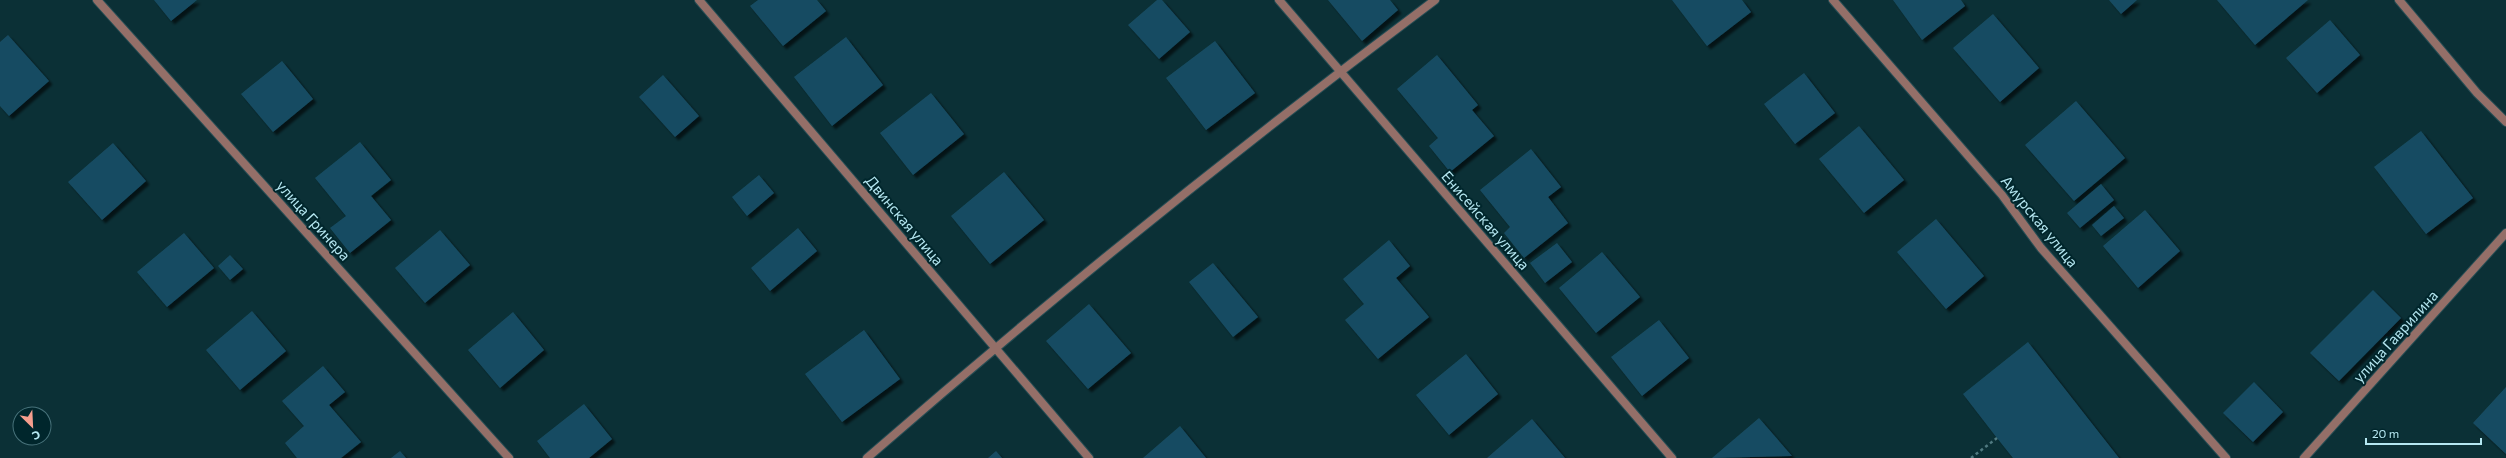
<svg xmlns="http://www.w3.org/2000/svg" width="2506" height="458" viewBox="0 0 2506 458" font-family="Commissioner,sans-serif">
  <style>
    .building { fill: #194c62; filter: url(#shadow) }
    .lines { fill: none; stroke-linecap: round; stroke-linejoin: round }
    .street-casing { stroke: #264d54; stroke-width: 10 }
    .path { stroke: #507a81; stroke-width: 2.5; stroke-dasharray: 3 3; stroke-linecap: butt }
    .street { stroke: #946f68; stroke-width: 8 }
    .labels { text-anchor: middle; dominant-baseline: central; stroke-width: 4; stroke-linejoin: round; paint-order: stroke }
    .street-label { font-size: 15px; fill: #b5e7f1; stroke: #00262c }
  </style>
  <defs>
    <filter id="shadow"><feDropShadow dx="3.5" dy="3.5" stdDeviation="1" flood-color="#0009"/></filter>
  </defs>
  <rect width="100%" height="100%" fill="#0b3036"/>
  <path class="building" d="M 154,0 L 197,0 L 171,21 Z
    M 758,0 L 817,0 L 826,11 L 783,46 L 750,6 Z
    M 1157,0 L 1162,0 L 1190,32 L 1159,59 L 1128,25 Z
    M 1328,0 L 1390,0 L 1398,10 L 1362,41 Z
    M 1672,0 L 1742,0 L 1751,12 L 1707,46 Z
    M 1893,0 L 1961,0 L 1965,6 L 1922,40 Z
    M 2109,0 L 2137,0 L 2121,14 Z
    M 2217,0 L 2308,0 L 2255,45 Z
    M 1993,14 L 2039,68 L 2000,102 L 1953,48 Z
    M 2330,20 L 2360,55 L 2317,93 L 2286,58 Z
    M 8,35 L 49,81 L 9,116 L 0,106 L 0,42 Z
    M 846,37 L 883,85 L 832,126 L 794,77 Z
    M 1215,41 L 1255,93 L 1206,130 L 1166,78 Z
    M 1437,55 L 1478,105 L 1472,110 L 1494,136 L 1450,172 L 1429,146 L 1438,138 L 1397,89 Z
    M 282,61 L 313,99 L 273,132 L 241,94 Z
    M 1804,73 L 1835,113 L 1795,144 L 1764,104 Z
    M 663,75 L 699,116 L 675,137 L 639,97 Z
    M 931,93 L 964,134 L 913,175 L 880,133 Z
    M 2076,101 L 2125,158 L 2074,201 L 2025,145 Z
    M 1859,126 L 1904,180 L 1864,213 L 1819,159 Z
    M 2421,131 L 2473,198 L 2426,234 L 2374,167 Z
    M 360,142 L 391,180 L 371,196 L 391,220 L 350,253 L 330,228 L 346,216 L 315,178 Z
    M 113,143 L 146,181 L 102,220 L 68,182 Z
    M 1531,149 L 1561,187 L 1548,197 L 1568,223 L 1524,258 L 1504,233 L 1510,227 L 1480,190 Z
    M 1004,172 L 1044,220 L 990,264 L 951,216 Z
    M 759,175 L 774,193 L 747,216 L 732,197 Z
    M 2101,184 L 2114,200 L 2080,228 L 2067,213 Z
    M 2114,206 L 2124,218 L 2101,236 L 2092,225 Z
    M 2145,210 L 2180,251 L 2138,288 L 2103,246 Z
    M 1936,219 L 1984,276 L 1946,309 L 1897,252 Z
    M 798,228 L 817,251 L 770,291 L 751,268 Z
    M 440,230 L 470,265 L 425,303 L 395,268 Z
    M 184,233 L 214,268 L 167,307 L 137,272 Z
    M 1389,240 L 1410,266 L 1396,278 L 1429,317 L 1378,359 L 1345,320 L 1364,304 L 1343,279 Z
    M 1557,243 L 1572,262 L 1545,283 L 1530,263 Z
    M 1602,252 L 1640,297 L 1596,333 L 1559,288 Z
    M 230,255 L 243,269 L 230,280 L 218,266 Z
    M 1213,263 L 1258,317 L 1233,337 L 1189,282 Z
    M 2373,290 L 2401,318 L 2339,381 L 2310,353 Z
    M 1089,304 L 1131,353 L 1088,389 L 1046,341 Z
    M 252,311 L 286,351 L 240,390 L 206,350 Z
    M 513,312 L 544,350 L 500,388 L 468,350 Z
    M 1659,320 L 1689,358 L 1642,396 L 1611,357 Z
    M 864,330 L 900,379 L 842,422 L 805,374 Z
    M 2028,342 L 2119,458 L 2013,458 L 1997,438 L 1963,394 Z
    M 1466,354 L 1498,394 L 1449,435 L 1416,395 Z
    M 323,366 L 345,392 L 329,405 L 361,442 L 341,458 L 297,458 L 285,443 L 304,426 L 282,401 Z
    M 2254,382 L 2283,412 L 2253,442 L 2223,413 Z
    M 2506,387 L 2506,454 L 2473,423 Z
    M 584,404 L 612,439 L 589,458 L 550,458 L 537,441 Z
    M 1759,418 L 1792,456 L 1712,458 Z
    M 1532,419 L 1565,458 L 1487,458 Z
    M 1180,426 L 1206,458 L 1143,458 Z
    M 400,451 L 406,458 L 391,458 Z
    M 996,451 L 1002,458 L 988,458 Z"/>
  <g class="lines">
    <g class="street-casing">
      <path id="street" d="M 97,0 L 509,458
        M 699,0 L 1089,458
        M 1279,0 L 1672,458
        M 1833,0 L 2002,195 L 2041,248 L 2226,458
        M 2399,0 L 2477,93 L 2506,122
        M 867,458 C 1051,298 1240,146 1435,0
        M 2304,458 L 2506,233"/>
    </g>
    <path class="path" d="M 1971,458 L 1997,438"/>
    <use href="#street" class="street"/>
  </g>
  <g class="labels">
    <g class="street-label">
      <text transform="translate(314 220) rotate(48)">улица Гринера</text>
      <text transform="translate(905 220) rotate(50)">Двинская улица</text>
      <text transform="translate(1486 220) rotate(49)">Енисейская улица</text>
      <text transform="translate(2040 221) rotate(51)">Амурская улица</text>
      <text transform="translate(2395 336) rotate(-48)">улица Гаврилина</text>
    </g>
  </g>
  <g transform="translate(32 426) rotate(156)"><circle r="19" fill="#00262c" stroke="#48737b"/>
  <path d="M0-3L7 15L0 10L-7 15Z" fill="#f49d8d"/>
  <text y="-6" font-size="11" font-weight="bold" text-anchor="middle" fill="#b5e7f1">С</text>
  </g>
  <path d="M2366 438v6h115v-6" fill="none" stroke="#b5e7f1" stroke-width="2"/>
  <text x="2372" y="438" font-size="12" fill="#b5e7f1" stroke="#00262c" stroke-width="3" paint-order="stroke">20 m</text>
</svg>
